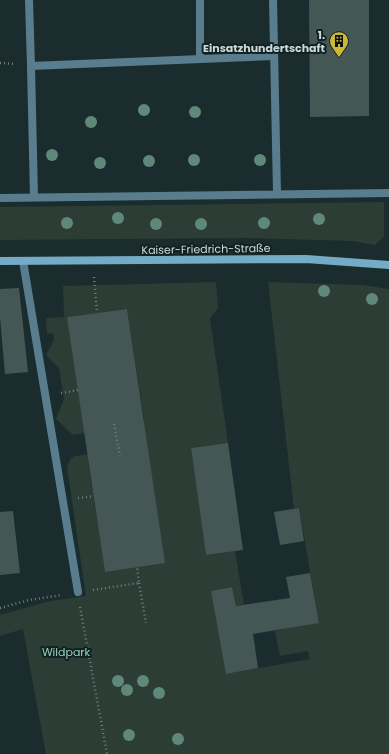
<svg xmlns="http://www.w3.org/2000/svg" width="389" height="754" viewBox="0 0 389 754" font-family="Poppins,sans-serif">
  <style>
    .green { fill: #2b3d35 }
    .building { fill: #455755 }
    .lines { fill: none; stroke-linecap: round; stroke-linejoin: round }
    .path { stroke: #717f80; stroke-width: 2.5; stroke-dasharray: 1 3; stroke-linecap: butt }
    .lane { stroke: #5a7d8e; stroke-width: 8 }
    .secondary { stroke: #74acc8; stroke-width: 8 }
    .tree { fill: #5f887a }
    .labels { text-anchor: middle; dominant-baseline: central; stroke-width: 4; stroke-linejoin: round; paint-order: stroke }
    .poi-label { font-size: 11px; font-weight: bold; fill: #cdd8d9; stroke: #112225; text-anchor: end }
    .street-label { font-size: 11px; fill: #cdd8d9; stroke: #112225 }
    .park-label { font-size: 11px; fill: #96d4b8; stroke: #112225 }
  </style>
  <rect width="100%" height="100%" fill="#1b2c2e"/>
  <path class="green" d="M 384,202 L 384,237 L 375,245 L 353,241 L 244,238 L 0,240 L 0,207 Z
    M 216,282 L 218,308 L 210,318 L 228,443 L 191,448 L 206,555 L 235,551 L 244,604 L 236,606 L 232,587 L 211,591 L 222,649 L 255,643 L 255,648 L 226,674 L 310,659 L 308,651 L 280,656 L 275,631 L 319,622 L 299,508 L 294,509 L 268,282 L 363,285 L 389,289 L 389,754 L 46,754 L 23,629 L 0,636 L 0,615 L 50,601 L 86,596 L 67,467 L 71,458 L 75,456 L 110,451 L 88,461 L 105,571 L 114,424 L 144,419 L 127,309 L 67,317 L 105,430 L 73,435 L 56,419 L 64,399 L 59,368 L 46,355 L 54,340 L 53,333 L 47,334 L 46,318 L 64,317 L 63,286 Z"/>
  <path class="building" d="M 309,0 L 369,0 L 369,116 L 310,117 Z
    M 19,288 L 28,372 L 5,374 L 0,317 L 0,289 Z
    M 127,309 L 165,563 L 105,572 L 67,317 Z
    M 228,443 L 243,550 L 206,555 L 191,448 Z
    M 299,508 L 304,541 L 280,545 L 274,512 Z
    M 13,511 L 20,573 L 0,575 L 0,512 Z
    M 310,573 L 319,623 L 253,634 L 258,668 L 226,674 L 211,591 L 232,587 L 236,606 L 290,598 L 286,577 Z"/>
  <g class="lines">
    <path class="path" d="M 0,63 L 15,64
      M 94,277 L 97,313
      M 61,393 L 78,390
      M 114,424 L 120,456
      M 78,498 L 94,496
      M 139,583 L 146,623
      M 93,590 L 139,583 L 137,567
      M 80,607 L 107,754
      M 0,608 L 29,600 L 62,595"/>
    <path class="lane" d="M 29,0 L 31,66 L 274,56
      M 200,0 L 200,59
      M 273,0 L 277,193
      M 31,66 L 34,197
      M 0,198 L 389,193
      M 23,261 L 78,592"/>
    <path class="secondary" d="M 0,261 L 306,259 L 389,265"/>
  </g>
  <g class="tree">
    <circle cx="144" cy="110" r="6"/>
    <circle cx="195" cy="112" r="6"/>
    <circle cx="91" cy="122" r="6"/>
    <circle cx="52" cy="155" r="6"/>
    <circle cx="194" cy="160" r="6"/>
    <circle cx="260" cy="160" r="6"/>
    <circle cx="149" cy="161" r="6"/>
    <circle cx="100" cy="163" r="6"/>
    <circle cx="118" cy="218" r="6"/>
    <circle cx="319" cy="219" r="6"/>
    <circle cx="67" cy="223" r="6"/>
    <circle cx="264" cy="223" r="6"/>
    <circle cx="156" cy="224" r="6"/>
    <circle cx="201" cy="224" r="6"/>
    <circle cx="324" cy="291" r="6"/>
    <circle cx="372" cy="299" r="6"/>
    <circle cx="118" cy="681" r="6"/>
    <circle cx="143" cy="681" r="6"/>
    <circle cx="127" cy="690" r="6"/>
    <circle cx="159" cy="693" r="6"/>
    <circle cx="129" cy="735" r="6"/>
    <circle cx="178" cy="739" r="6"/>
  </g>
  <defs>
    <g id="building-pin" transform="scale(1)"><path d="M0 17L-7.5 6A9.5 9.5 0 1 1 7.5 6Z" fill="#cdb938" stroke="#112225"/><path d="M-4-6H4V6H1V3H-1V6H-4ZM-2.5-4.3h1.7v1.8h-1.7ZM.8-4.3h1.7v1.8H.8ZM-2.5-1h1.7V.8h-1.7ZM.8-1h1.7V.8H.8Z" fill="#111"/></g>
  </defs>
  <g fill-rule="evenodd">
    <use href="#building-pin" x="339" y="41"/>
  </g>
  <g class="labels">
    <g class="poi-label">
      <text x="325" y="35">1.<tspan x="325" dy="13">Einsatzhundertschaft</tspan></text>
    </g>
    <g class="street-label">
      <text transform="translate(206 249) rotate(-1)">Kaiser-Friedrich-Straße</text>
    </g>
    <g class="park-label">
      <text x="66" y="652">Wildpark</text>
    </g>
  </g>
</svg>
